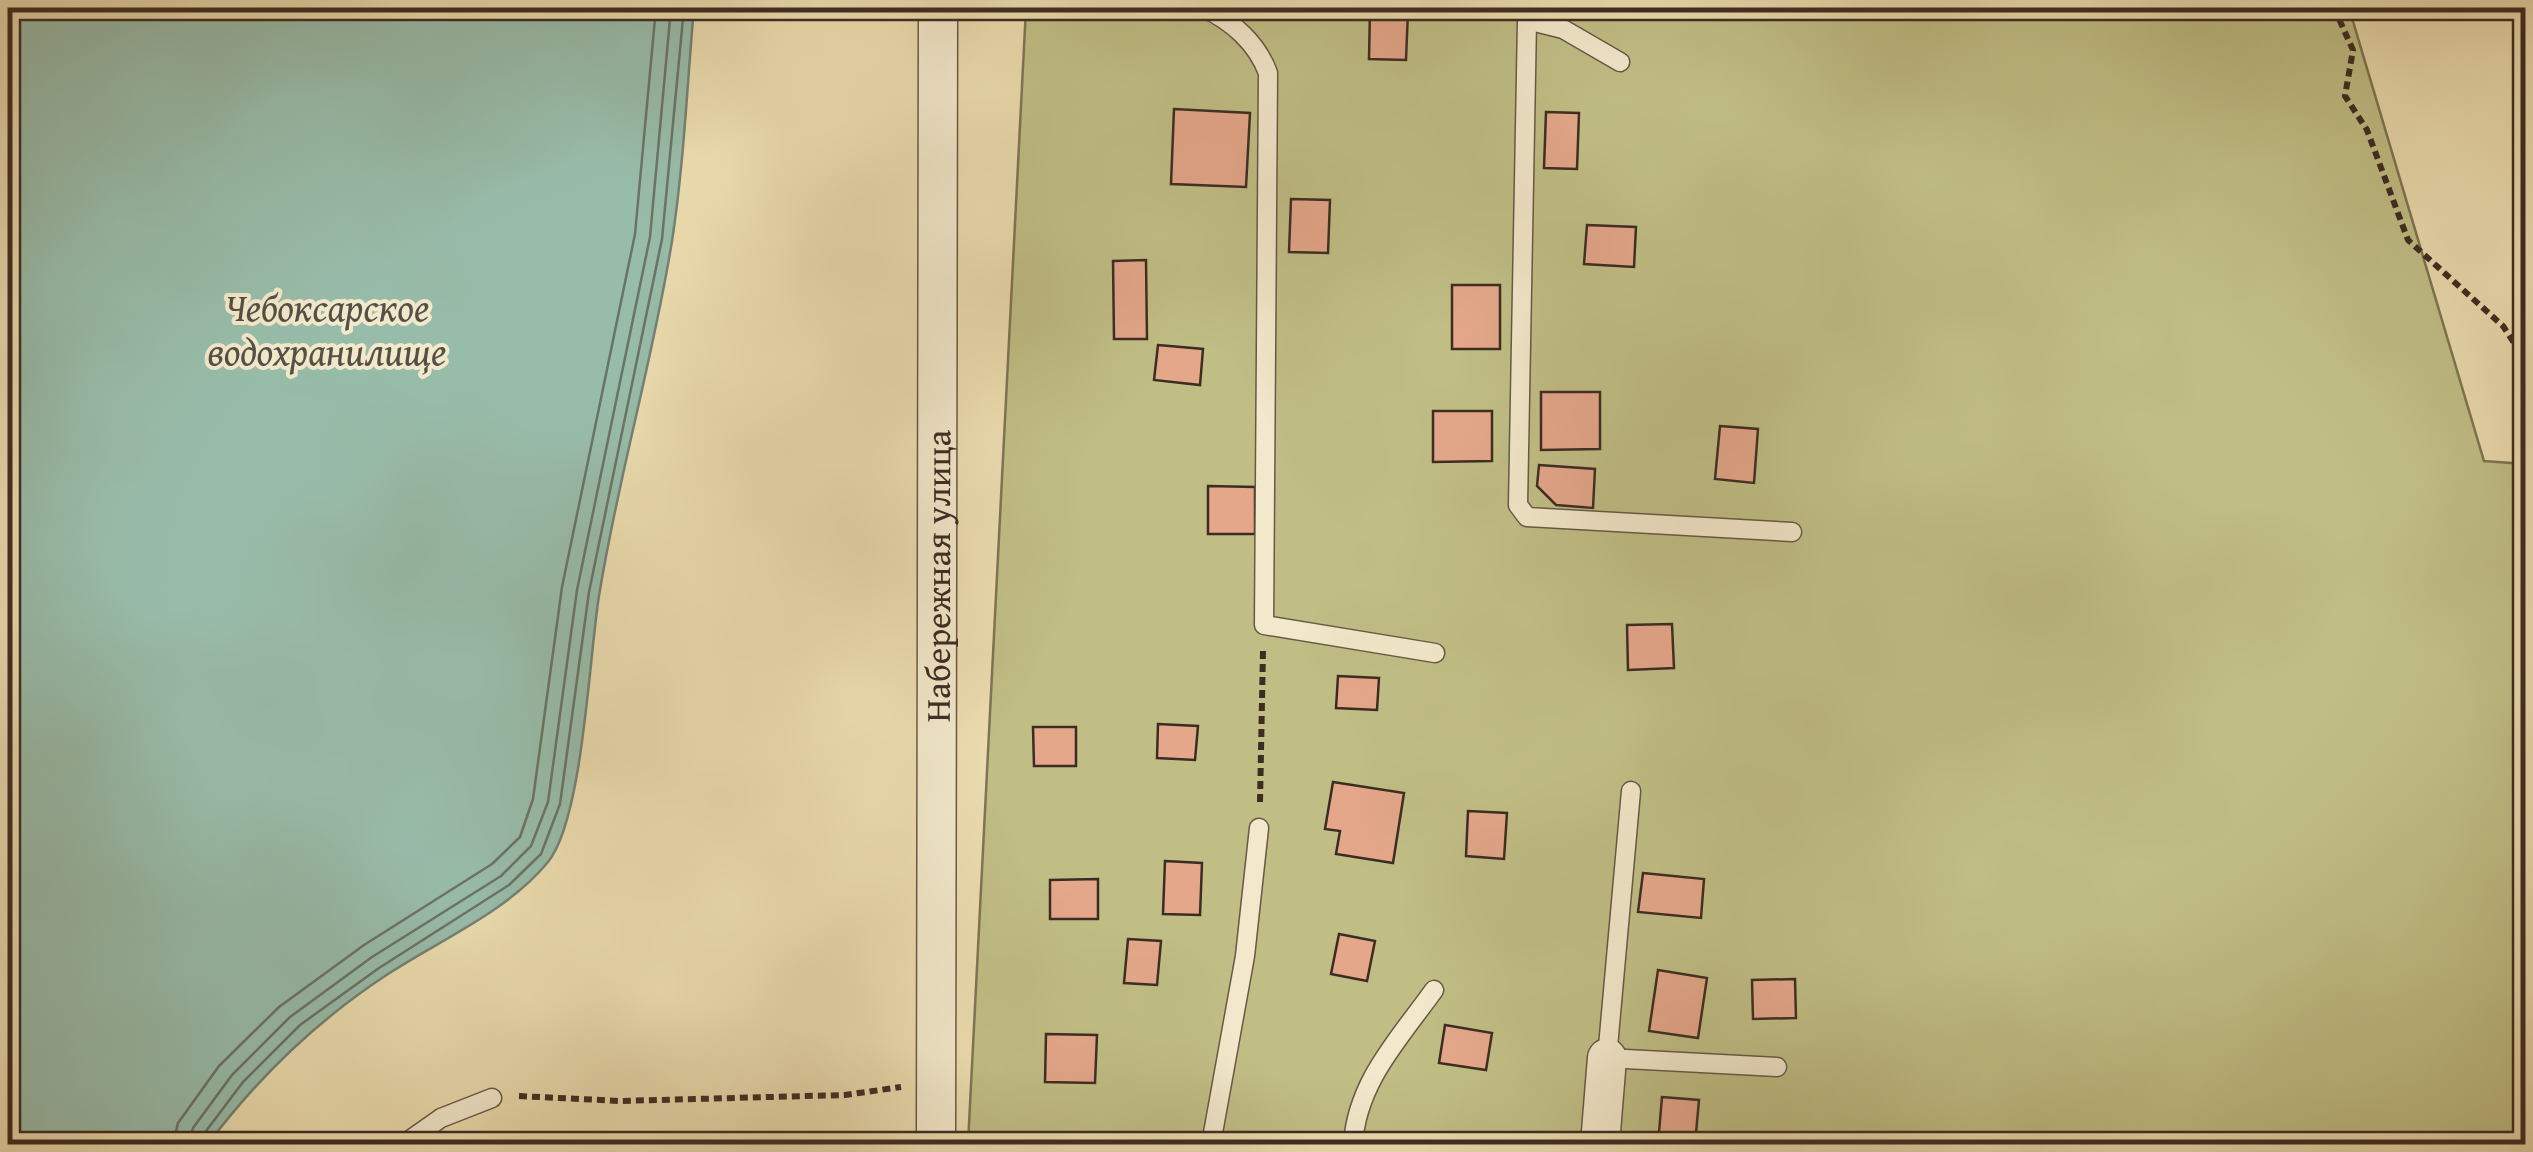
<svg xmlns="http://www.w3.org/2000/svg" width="2533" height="1152" viewBox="0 0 2533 1152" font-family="'Gentium Book Plus',serif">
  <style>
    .green { fill: #c0be85; stroke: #7e7554; stroke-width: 2.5 }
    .water { fill: #98bcaa; stroke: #748274; stroke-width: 2.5 }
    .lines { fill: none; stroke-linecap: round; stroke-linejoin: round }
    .shore { stroke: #6a7466; stroke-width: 2.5 }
    .building { fill: #e4a78a; stroke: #3d2c23; stroke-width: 2.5 }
    .service-casing { stroke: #685846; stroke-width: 21 }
    .minor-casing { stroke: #685846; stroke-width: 41 }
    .path { stroke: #3d2c23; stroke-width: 6; stroke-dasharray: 8 5; stroke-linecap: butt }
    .service { stroke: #f2e8cb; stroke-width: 18 }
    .minor { stroke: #f2e8cb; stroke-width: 38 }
    .labels { text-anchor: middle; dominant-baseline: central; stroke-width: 8; stroke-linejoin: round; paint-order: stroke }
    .street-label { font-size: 35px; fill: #3d2c23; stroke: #f2e8cb }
    .water-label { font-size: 38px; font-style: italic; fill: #545045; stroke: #f2e8cb }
  </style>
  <rect width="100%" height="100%" fill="#ebdcaf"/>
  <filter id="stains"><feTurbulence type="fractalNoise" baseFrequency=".002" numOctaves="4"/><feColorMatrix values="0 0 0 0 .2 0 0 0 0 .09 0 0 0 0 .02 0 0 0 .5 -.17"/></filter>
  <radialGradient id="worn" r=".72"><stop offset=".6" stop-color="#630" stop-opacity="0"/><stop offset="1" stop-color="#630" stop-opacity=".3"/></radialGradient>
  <path class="green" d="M 1026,8 L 2349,8 L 2484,461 L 2525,464 L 2525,1144 L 968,1144 Z"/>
  <path class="water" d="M 8,8 L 694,8 C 687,85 684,164 672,241 C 653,360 618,477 599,596 C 589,657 583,819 548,862 C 508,911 440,940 388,974 C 316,1021 259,1076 208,1144 L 8,1144 Z"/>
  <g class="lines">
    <path class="shore" d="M 173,1144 L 178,1123 L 219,1066 L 279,1007 L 364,945 L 492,864 L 520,837 L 533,799 L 562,587 L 635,234 L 656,8
      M 188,1144 L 193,1128 L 232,1075 L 290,1017 L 372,957 L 501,876 L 531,846 L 548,802 L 577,590 L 650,237 L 671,8
      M 201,1144 L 203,1135 L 243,1082 L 300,1025 L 379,968 L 509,885 L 541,854 L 560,804 L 589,592 L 662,239 L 684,8"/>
  </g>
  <path class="building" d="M 1370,10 L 1408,11 L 1406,60 L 1369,59 Z
    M 1174,109 L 1250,113 L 1246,187 L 1171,184 Z
    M 1546,112 L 1579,113 L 1577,169 L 1544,168 Z
    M 1291,199 L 1330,200 L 1328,253 L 1289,252 Z
    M 1587,225 L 1636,227 L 1634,267 L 1584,264 Z
    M 1146,260 L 1147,339 L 1114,339 L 1113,261 Z
    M 1452,285 L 1500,285 L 1500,349 L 1452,349 Z
    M 1158,345 L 1203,349 L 1200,385 L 1154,380 Z
    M 1541,392 L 1600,392 L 1600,449 L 1541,450 Z
    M 1433,411 L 1492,411 L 1492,461 L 1433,462 Z
    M 1720,426 L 1758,429 L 1754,483 L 1715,479 Z
    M 1539,465 L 1595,469 L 1593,508 L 1556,505 L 1537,486 Z
    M 1208,486 L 1255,487 L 1255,534 L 1208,534 Z
    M 1672,624 L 1674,668 L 1628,670 L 1627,625 Z
    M 1338,676 L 1379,678 L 1377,710 L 1336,708 Z
    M 1158,724 L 1198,726 L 1195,760 L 1157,758 Z
    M 1033,727 L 1076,727 L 1076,766 L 1034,766 Z
    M 1333,782 L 1404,793 L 1393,863 L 1336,854 L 1340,831 L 1325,829 Z
    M 1468,811 L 1507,813 L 1504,859 L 1466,856 Z
    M 1165,861 L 1202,863 L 1200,915 L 1163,914 Z
    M 1643,873 L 1704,879 L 1701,918 L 1638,912 Z
    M 1098,879 L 1098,919 L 1050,919 L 1050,880 Z
    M 1339,934 L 1375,941 L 1367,981 L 1331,974 Z
    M 1128,939 L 1161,941 L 1157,985 L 1124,983 Z
    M 1658,970 L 1707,978 L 1698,1038 L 1649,1031 Z
    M 1795,979 L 1796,1018 L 1753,1019 L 1752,980 Z
    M 1445,1025 L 1492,1033 L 1486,1070 L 1439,1063 Z
    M 1046,1034 L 1097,1035 L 1095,1083 L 1045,1082 Z
    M 1662,1097 L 1699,1100 L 1695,1144 L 1658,1144 Z"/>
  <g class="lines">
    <g class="service-casing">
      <path id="service" d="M 1204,8 C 1232,21 1257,43 1268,73 L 1264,625 L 1435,653
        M 1523,8 L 1527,20 L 1518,505 L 1527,517 L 1792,532
        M 1527,20 L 1563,29 L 1620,62
        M 1631,791 L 1607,1058 L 1777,1067
        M 404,1144 L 441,1118 L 492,1098
        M 1211,1144 L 1245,956 L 1259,828
        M 1353,1144 C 1357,1082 1399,1039 1434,990"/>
    </g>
    <g class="minor-casing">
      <g id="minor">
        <path id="s1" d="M 936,1144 L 938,8"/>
        <path d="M 1600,1144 L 1607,1058"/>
      </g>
    </g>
    <path class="path" d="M 2334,8 L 2353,50 L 2345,96 L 2367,130 L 2408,240 L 2503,326 L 2526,361
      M 1260,802 L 1263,650
      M 519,1096 L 620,1101 L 845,1095 L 901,1087"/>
    <use href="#service" class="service"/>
    <use href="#minor" class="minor"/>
  </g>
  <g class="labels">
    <g class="street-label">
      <text stroke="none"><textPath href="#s1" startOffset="568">Набережная улица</textPath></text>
    </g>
    <g class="water-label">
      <text x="327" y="307">Чебоксарское<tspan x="327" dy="44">водохранилище</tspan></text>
    </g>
  </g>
  <rect width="2533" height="1152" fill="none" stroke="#ebdcaf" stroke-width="40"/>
  <rect x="10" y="10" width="2513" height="1132" fill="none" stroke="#3d2c23" stroke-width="5"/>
  <rect x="20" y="20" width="2493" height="1112" fill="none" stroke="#3d2c23" stroke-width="2.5"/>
  <rect width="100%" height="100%" filter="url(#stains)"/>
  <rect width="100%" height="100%" fill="url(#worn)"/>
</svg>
